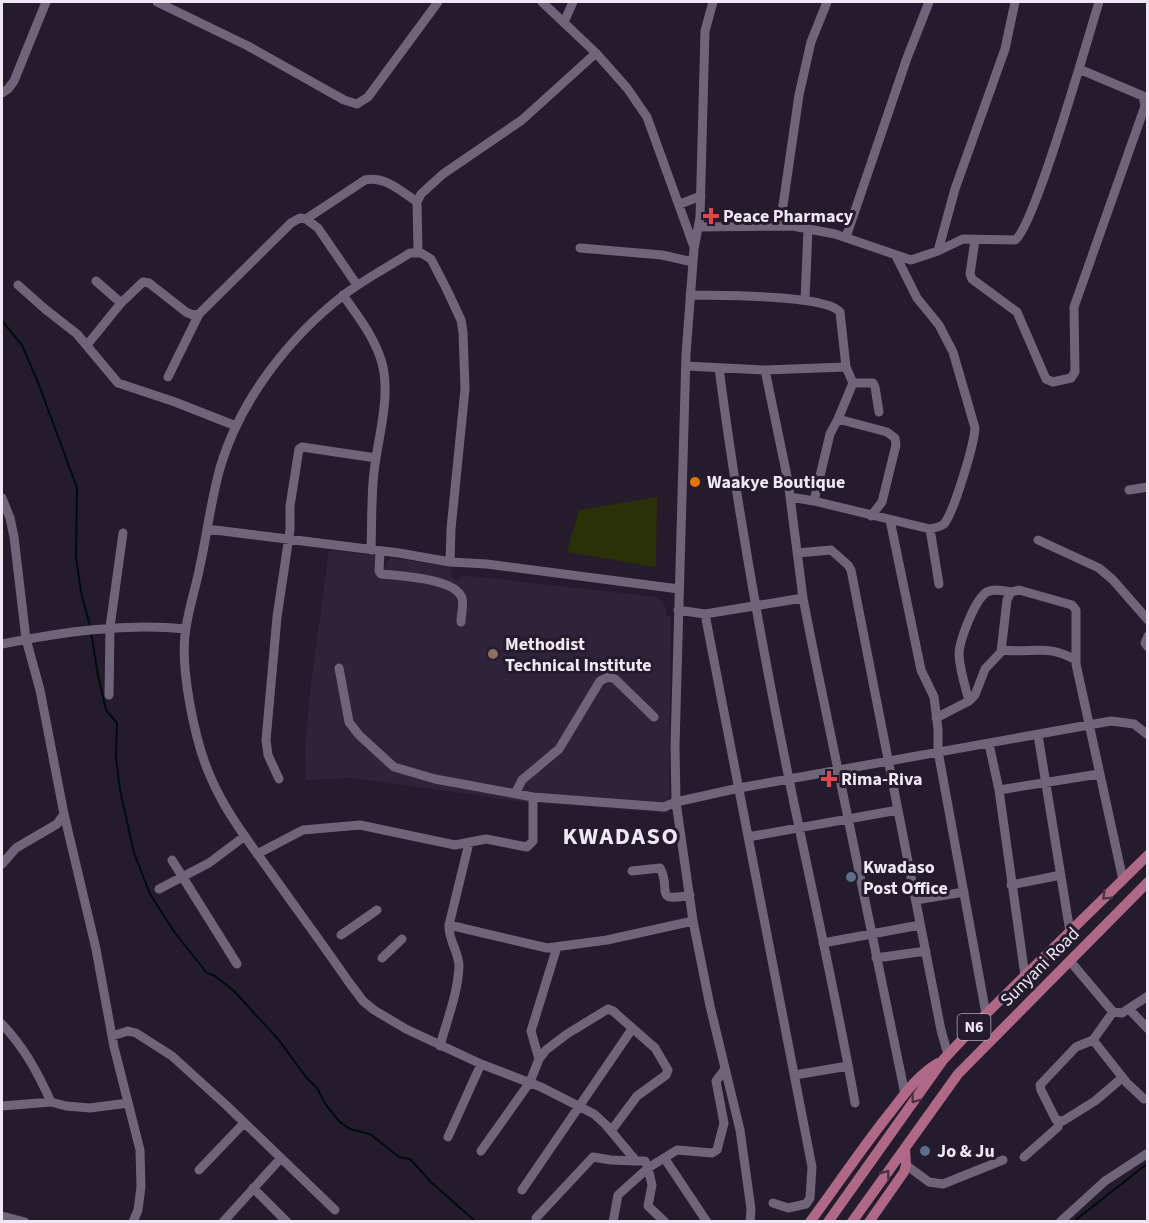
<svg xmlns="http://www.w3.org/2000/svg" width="1149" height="1223" viewBox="0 0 1149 1223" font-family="'Source Sans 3',sans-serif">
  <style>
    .built { fill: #2f2339 }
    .grass { fill: #2b3107 }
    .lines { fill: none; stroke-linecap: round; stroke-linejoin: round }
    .stream { stroke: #010c0d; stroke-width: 2 }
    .minor { stroke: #6f6579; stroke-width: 9 }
    .major { stroke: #af6885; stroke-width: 10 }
    .oneway { stroke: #4e3247 }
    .health-dot { fill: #e0444e; stroke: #241b2c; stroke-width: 2 }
    .food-dot { fill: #e8710a; stroke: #241b2c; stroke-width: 2 }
    .education-dot { fill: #8d6e63; stroke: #241b2c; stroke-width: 2 }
    .service-dot { fill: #5c6f8a; stroke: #241b2c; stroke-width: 2 }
    .labels { text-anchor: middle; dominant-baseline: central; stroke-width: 6; stroke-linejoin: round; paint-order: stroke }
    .shield { fill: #241b2c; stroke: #b1aab8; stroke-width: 1.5 }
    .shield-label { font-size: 16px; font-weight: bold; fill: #eee8f4 }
    .poi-label { font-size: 18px; font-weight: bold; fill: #eee8f4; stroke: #241b2c; text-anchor: start }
    .street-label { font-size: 18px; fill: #eee8f4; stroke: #241b2c }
    .district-label { font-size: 24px; font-weight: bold; letter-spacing: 1.5px; fill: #eee8f4; stroke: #241b2c }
  </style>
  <rect width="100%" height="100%" fill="#241b2c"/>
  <path class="built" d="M 329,550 L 378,556 L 380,567 L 385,567 L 390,558 L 450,566 L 453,579 L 458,580 L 463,575 L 656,597 L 662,602 L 666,608 L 666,615 L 671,616 L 669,813 L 525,802 L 353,778 L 306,780 L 305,747 L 310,692 Z"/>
  <path class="grass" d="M 657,497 L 656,567 L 567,552 L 579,510 Z"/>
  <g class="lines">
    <path class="stream" d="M 2,321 L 22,345 L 39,385 L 77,488 L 76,557 L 81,592 L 90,626
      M 91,632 L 98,675 L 106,710 L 117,723 L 116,758 L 120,790 L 134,853 L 150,894 L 175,933 L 207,973 L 215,976 L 233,990 L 278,1039 L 306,1077 L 317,1088 L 326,1105 L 340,1122 L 350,1129 L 370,1134 L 399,1157 L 410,1159 L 431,1182 L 476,1222
      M 1073,1222 L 1148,1163"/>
    <path class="minor" d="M 157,2 L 248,46 L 344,100 L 357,104 L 368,97 L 438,2
      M 542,2 L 596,53 L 627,88 L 647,117 L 694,247
      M 713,2 L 705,31 L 700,217 L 694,249 L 686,354 L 675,746 L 676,802 L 693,921 L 710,1006 L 740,1130 L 751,1209 L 750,1222
      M 564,22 L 573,2
      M 2,93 L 8,89 L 14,81 L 46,2
      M 680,204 L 701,196
      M 306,219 L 318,228 L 357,285
      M 780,226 L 799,95 L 811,42 L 827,2
      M 699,227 L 793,226 L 835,234 L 911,260 L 938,251 L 963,239 L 1015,240 C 1035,226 1088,37 1099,2
      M 846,237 L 907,58 L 929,2
      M 975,240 L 970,274 L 972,279 L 1017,312 L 1046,379 L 1053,382 L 1071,378 L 1075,372 L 1074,307 L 1145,106 L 1143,96 L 1079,69
      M 580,248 L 662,255 L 693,262
      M 938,251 L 955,189 L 1005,49 L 1015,2
      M 418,253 L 417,202 L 421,194 L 443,174 L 522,120 L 596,53
      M 96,281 L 121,303
      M 18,285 L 45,309 L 77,334 L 118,383 L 175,402 L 236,426
      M 343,295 C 358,316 375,338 382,363 C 391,397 378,437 374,472 C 371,498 372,524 371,550
      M 690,295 C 718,296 825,294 840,312 L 846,367 L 853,383 L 838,419 L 830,434 L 814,501
      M 805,300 L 808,229
      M 87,345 L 121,303 L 143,282 L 149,283 L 186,312 L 193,315 L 199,314
      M 686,366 L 765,370 L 846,367
      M 719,368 C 737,506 761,643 789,779 C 811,887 836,995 855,1103
      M 765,370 L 788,481 L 803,598 L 812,644 L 905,1094
      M 168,377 L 199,314 L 291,223 L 300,218 L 306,219 L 365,180 C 385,176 401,191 417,202
      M 853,383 L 873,383 L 875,387 L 879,412
      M 838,419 L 887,432 L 895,438 L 896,445 L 882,502 L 871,516
      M 1129,490 L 1148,487
      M 790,497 L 814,501 L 930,529 C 935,528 940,527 944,524 C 954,512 974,445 975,428 L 953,352 L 939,325 L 917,298 L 896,256
      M 2,498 L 10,518 L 14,537 L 26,639 L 40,690 L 64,814 L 96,949 L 114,1047 L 140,1150 L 141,1187 L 138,1210 L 133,1222
      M 890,520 L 921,670 L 934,697 L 938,729 L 938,751 L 986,1014
      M 207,529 L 399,553 L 450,562 L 487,564 L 679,589
      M 930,529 L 939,584
      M 1038,540 L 1099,568 L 1113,580 L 1148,620
      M 380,551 L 379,571 L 381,574 C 399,576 455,578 462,598 C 464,604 461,615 461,622
      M 797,553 L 831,550 L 848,565 L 851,570 L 941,1030 L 948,1055
      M 450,562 L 451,529 L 465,389 L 463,332 L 461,320 L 446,288 L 431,259 L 421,253 L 410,253 C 388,267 365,279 345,294 C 289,337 240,400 220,468 C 211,500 207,534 200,566 C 196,587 189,607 186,628 C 179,666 195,743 211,778 C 225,811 248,841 269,870 C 295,907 322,943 348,981 L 363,1001 L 374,1010 L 406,1029 L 481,1064 L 541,1087 L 594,1114 L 606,1125 L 636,1161 L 645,1161 L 648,1168 L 677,1150 L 712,1153 L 717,1150 L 724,1123 L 716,1081 L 725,1069
      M 678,610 L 705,614 L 803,598
      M 705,614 L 812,1167 L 810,1198 L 806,1204 L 788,1208 L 773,1203
      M 1148,636 L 1145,643 L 1148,647
      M 2,644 C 62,632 124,623 186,629
      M 1002,650 C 1033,654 1045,643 1076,660
      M 339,668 L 349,722 L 359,735 L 394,767 L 435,779 L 533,797
      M 109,695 L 110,627 L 123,533
      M 969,701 C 965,685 960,671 959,655 C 959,641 975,599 987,592 C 994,588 1004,591 1011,592
      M 936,718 L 969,701 L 975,695 L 985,669 L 1001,652 L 1007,600 L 1011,592 L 1019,590 L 1072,605 L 1076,610 L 1076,664 L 1123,880
      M 1038,735 L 1070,932
      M 989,744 L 999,790 L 1025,976
      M 279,779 L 268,755 L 266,740 L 277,617 L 290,530 L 290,506 L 299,449 L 302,447 L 376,458
      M 999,790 L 1099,774
      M 515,794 L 522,780 L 559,749 L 600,681 L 608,677 L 615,679 L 654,717
      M 748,837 L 898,810
      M 257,854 L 303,830 L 360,825 L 455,845 L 486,839 L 527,847 L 533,841 L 533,797 L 664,807 L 676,802 L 739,788 L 1111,721 L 1134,724 L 1148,735
      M 172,860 L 237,964
      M 2,864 L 16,848 L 57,824 L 64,814
      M 632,871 L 660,868 C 672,889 652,903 690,895
      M 1011,885 L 1061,875
      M 159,889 L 209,863 L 245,836
      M 916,900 L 964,892
      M 449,925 L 547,948 L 607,940 L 693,921
      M 341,935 L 377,910
      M 823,943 L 920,925
      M 382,958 L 402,939
      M 876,958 L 926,951
      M 1070,961 L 1113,1012 L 1122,1013 L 1148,996
      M 1129,1009 L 1148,1029
      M 1113,1012 L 1093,1040 L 1127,1083 L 1144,1099
      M 2,1024 C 24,1047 38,1073 51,1102
      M 112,1036 L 128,1031 L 136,1033 L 172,1056 L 226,1105 L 335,1210
      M 1093,1040 L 1076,1047 L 1040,1085 L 1041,1090 L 1056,1120 L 1063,1121 L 1095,1101 L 1122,1078
      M 440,1046 C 447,1020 458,993 459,966 C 459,952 448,940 449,925 L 469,843
      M 539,1059 L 531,1031 L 557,947
      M 795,1075 L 848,1066
      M 2,1106 L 51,1102 L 66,1106 L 90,1108 L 128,1103
      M 448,1137 L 481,1064
      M 481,1151 L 530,1082 L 539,1059 L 546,1050 L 567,1034 L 608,1009 L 613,1011 L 655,1048 L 668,1070 L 666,1075 L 637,1096 L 611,1131
      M 1024,1157 L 1058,1127 L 1059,1122
      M 665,1159 L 707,1222
      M 906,1165 L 929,1182 L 943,1184 L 1003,1160
      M 199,1170 L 244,1123
      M 253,1188 L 287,1222
      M 522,1190 L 632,1029
      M 2,1216 L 25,1222
      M 536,1218 L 593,1157 L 611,1160 L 636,1161
      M 223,1222 L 281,1158
      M 613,1222 L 618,1195 L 648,1168 L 652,1185 L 648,1206 L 665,1222
      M 1060,1222 L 1105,1181 L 1148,1153"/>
    <path class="major" d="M 810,1222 C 838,1184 864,1145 893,1109 C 906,1092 919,1074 938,1063
      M 828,1222 L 943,1060 L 986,1014 L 1148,855
      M 852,1222 L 958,1074 L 1148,882
      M 869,1222 L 904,1172 L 906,1165 L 905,1148"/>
  </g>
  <defs><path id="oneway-chevron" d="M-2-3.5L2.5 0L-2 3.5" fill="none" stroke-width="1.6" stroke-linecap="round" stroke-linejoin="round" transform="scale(1.5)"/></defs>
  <g class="oneway">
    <use href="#oneway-chevron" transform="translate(1106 896) rotate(135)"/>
    <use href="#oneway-chevron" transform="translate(915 1099) rotate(126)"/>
    <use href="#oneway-chevron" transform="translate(886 1174) rotate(-53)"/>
  </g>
  <g class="health-dot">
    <path d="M708 207h6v6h6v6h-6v6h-6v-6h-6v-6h6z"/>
    <path d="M826 770h6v6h6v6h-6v6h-6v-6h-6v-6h6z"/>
  </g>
  <circle class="food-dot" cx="695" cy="482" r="6"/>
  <circle class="education-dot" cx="493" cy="654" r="6"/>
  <g class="service-dot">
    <circle cx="851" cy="877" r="6"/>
    <circle cx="925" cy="1151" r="6"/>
  </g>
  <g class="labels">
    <rect class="shield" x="957.5" y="1014" width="33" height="26" rx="4.5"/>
    <g class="shield-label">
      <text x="974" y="1027">N6</text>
    </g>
    <g class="poi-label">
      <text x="723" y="216">Peace Pharmacy</text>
      <text x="707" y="482">Waakye Boutique</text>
      <text x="505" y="644">Methodist<tspan x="505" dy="21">Technical Institute</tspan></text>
      <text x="841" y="779">Rima-Riva</text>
      <text x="863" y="867">Kwadaso<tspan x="863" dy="21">Post Office</tspan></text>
      <text x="937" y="1151">Jo &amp; Ju</text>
    </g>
    <g class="street-label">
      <text transform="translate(1040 967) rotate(-45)">Sunyani Road</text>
    </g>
    <g class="district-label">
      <text x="621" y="836">KWADASO</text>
    </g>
  </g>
  <rect width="1149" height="1223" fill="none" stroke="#eee8f4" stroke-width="6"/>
</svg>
